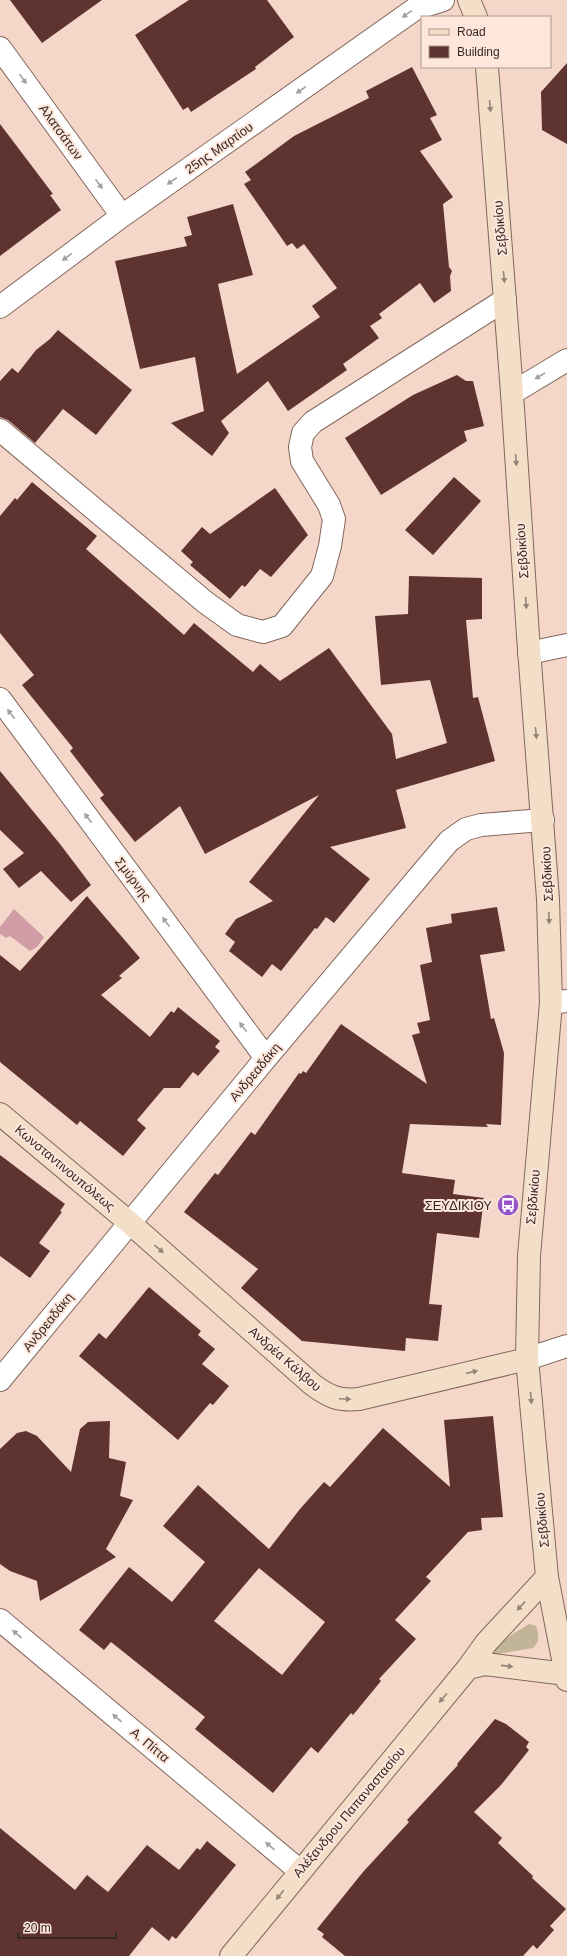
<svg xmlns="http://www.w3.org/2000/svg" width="567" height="1956" viewBox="0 0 567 1956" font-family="Helvetica,sans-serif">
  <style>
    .green { fill: #c2b497 }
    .water { fill: #d09ca6 }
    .building { fill: #5e3330; fill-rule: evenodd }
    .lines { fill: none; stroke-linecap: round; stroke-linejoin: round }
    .street-casing { stroke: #82685c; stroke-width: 24 }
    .secondary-casing { stroke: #82685c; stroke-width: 24 }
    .street { stroke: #fff; stroke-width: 22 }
    .secondary { stroke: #f3dec8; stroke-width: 22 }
    .oneway { fill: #a49e9c }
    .oneway2 { fill: #948376 }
    .labels { text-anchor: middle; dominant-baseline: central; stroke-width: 4; stroke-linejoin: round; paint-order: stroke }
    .street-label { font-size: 13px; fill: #342824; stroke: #fee6db }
    .poi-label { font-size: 13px; fill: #342824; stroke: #fee6db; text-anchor: end }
  </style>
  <rect width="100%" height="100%" fill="#f5d7ca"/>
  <path class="green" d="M 529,1624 L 536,1626 C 539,1635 540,1641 533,1648 L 492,1655 L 491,1648 Z"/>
  <path class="water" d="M 14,909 L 44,937 L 37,947 L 30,951 L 10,936 L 6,938 L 0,934 L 0,927 Z"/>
  <path class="building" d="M 10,0 L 102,0 L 42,43 Z
    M 189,0 L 267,0 L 294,37 L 255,67 L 256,69 L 191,112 L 188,107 L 183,110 L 135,35 Z
    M 567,63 L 567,144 L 542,130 L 541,92 Z
    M 412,67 L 437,115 L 430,118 L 442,140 L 420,151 L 453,197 L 443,204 L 449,267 L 452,271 L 450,276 L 451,291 L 434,303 L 420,283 L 379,314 L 382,318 L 370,326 L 379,338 L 343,364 L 347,370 L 288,411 L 268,381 L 221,421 L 229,433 L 212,456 L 171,423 L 204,411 L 195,357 L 140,369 L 115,261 L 187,246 L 184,237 L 192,235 L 187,217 L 233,204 L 253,275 L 218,284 L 237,374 L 320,317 L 312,306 L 337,288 L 304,244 L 297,249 L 292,243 L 287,246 L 244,184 L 251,180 L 245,172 L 294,136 L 369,98 L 366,91 Z
    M 0,124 L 53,194 L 50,195 L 61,210 L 0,256 Z
    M 58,330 L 132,390 L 96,435 L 63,409 L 35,443 L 8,420 L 0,417 L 0,381 L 12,368 L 18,373 L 36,350 L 50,339 Z
    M 457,375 L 466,381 L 473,381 L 484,426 L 464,431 L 467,441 L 381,495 L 345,438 L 413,395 Z
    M 454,477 L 481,501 L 433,555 L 405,530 Z
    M 32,482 L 97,536 L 86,549 L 184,635 L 194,623 L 253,672 L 260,664 L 280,681 L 329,648 L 392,734 L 396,759 L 447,743 L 430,680 L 381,685 L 375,616 L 408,614 L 409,576 L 482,578 L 482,619 L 466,620 L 473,698 L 478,697 L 495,761 L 396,790 L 406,828 L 330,847 L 370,879 L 334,923 L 326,917 L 317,929 L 315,928 L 281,971 L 272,964 L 262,977 L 229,951 L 235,942 L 225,934 L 236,919 L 273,901 L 249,882 L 319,795 L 205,854 L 180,806 L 135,842 L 100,798 L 104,795 L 70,751 L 73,748 L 22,685 L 34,675 L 0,633 L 0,516 L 15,498 L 17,500 Z
    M 275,488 L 308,535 L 271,577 L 260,569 L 245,587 L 242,585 L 230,599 L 190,565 L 193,562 L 181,551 L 202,527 L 210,534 Z
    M 0,771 L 60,844 L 91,885 L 71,902 L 41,871 L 19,888 L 3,869 L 24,853 L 0,830 Z
    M 87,896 L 140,958 L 119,976 L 122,978 L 101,995 L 150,1037 L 171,1011 L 174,1013 L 178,1007 L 220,1041 L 215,1047 L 220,1051 L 198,1076 L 193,1072 L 180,1088 L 164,1088 L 137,1120 L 146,1128 L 123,1156 L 80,1121 L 77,1125 L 0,1062 L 0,955 L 20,971 Z
    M 497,907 L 505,951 L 480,955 L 491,1019 L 494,1018 L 504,1053 L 501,1125 L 486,1124 L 488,1127 L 410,1124 L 402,1173 L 455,1180 L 453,1194 L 484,1198 L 479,1238 L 437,1233 L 429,1304 L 442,1305 L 438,1341 L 406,1338 L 405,1351 L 302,1341 L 241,1288 L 258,1269 L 184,1212 L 215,1173 L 218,1175 L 251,1132 L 255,1135 L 299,1073 L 301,1074 L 303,1071 L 306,1073 L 341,1024 L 427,1084 L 412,1035 L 420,1033 L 417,1023 L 430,1020 L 420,965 L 432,962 L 426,928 L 452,923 L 451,914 Z
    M 0,1155 L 65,1204 L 60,1211 L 62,1212 L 39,1243 L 50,1251 L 30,1278 L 0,1256 Z
    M 149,1287 L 201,1331 L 198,1335 L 215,1349 L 202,1364 L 229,1386 L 213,1405 L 210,1403 L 178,1440 L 79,1356 L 99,1333 L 106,1339 Z
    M 493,1416 L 503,1517 L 481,1518 L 482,1530 L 468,1532 L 426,1577 L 431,1581 L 395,1620 L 416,1639 L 379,1679 L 381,1681 L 353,1715 L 351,1713 L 318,1753 L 311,1747 L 273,1793 L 195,1729 L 205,1717 L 111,1642 L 104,1650 L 79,1630 L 129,1567 L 172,1602 L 205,1562 L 163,1526 L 198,1485 L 269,1549 L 300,1509 L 324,1482 L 330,1487 L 383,1428 L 450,1487 L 444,1420 ZM 259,1568 L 325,1622 L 282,1675 L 214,1621 Z
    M 110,1421 L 109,1458 L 126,1462 L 120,1496 L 133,1500 L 106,1549 L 116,1557 L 40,1601 L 37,1581 L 10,1571 L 0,1564 L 0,1449 L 17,1433 L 26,1431 L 37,1436 L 71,1472 L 80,1429 L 88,1422 Z
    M 495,1719 L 506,1724 L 529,1742 L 526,1747 L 529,1750 L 501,1785 L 474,1812 L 502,1838 L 498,1843 L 533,1876 L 532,1878 L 566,1909 L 550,1926 L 554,1930 L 537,1949 L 533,1945 L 523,1956 L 345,1956 L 322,1937 L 324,1934 L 317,1929 L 363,1872 L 409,1822 L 407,1820 L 458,1765 L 457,1764 Z
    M 0,1828 L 75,1890 L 87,1875 L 108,1892 L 147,1845 L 179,1870 L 197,1848 L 200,1850 L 207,1841 L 236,1865 L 176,1939 L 172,1936 L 169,1941 L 152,1927 L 129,1956 L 0,1956 Z"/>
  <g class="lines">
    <g class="street-casing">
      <path id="street" d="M 0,48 L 122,216
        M 0,307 L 122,216 L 415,9 L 443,0
        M 512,393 L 567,360
        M 0,430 L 205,602 L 237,625 L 263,632 L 282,626 L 322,576 L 330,546 L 334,519 L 329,505 L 302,461 L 300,447 L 303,433 L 313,422 L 505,300
        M 529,653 L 567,645
        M 0,699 L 266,1058
        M 551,1003 L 567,1001
        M 527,1359 L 567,1346
        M 0,1380 L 266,1058 L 449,841 L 466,829 L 481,825 L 543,820
        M 0,1620 L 300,1871"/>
    </g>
    <g class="secondary-casing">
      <path id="secondary" d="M 469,0 L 476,17
        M 487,67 L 512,393 L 528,636 L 548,899 L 551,1003 L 529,1256 L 527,1359 L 547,1577 L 567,1680
        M 0,1114 L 130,1223 L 313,1385 C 330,1397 338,1401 359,1399 L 527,1359
        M 468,1668 L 485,1664 L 566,1674
        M 231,1956 L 468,1668 L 486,1643 L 547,1577"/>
    </g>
    <use href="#street" class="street"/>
    <use href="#secondary" class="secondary"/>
  </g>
  <defs><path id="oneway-solid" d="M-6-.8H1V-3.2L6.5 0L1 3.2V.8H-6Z"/></defs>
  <g class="oneway">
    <use href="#oneway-solid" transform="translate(407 14) rotate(145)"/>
    <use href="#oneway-solid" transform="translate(23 79) rotate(54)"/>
    <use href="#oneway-solid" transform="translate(301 90) rotate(145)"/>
    <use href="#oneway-solid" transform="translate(172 181) rotate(145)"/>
    <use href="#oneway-solid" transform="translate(99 184) rotate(54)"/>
    <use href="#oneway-solid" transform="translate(67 257) rotate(143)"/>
    <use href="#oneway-solid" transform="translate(540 376) rotate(149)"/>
    <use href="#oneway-solid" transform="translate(11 714) rotate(-127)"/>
    <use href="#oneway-solid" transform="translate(88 818) rotate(-127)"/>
    <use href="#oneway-solid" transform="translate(166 922) rotate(-127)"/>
    <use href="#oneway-solid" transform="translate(243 1027) rotate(-127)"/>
    <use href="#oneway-solid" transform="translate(17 1634) rotate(-140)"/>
    <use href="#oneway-solid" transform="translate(117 1718) rotate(-140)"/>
    <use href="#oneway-solid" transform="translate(270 1846) rotate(-140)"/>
  </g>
  <g class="oneway2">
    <use href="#oneway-solid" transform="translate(490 106) rotate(85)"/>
    <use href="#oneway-solid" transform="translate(504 277) rotate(85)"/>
    <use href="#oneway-solid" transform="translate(516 460) rotate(86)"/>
    <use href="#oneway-solid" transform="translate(526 603) rotate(86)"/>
    <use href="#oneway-solid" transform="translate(536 733) rotate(85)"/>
    <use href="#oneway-solid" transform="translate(549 918) rotate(88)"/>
    <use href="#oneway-solid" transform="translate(159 1249) rotate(41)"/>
    <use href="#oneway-solid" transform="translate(472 1372) rotate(-13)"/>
    <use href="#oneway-solid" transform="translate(531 1398) rotate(85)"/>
    <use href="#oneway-solid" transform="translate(345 1399) rotate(3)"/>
    <use href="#oneway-solid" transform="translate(521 1606) rotate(133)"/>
    <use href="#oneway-solid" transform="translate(507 1666) rotate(6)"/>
    <use href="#oneway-solid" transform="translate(443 1698) rotate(130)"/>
    <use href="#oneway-solid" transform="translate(280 1895) rotate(129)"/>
  </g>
  <defs>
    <g id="bus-disc" transform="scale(1.15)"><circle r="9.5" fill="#9554ca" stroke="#fee6db"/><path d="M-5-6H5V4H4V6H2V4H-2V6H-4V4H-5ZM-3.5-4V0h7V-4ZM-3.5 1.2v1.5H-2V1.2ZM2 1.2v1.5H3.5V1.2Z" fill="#fff"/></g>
  </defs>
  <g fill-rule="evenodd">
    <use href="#bus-disc" x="508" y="1205"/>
  </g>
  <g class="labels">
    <g class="street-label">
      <text transform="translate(61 132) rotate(54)">Αλατσάτων</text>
      <text transform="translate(219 148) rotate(-35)">25ης Μαρτίου</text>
      <text transform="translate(500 228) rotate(-95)">Σεβδικίου</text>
      <text transform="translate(522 551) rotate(-94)">Σεβδικίου</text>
      <text transform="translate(547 874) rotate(-93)">Σεβδικίου</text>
      <text transform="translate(133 879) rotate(53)">Σμύρνης</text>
      <text transform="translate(255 1072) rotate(-50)">Ανδρεαδάκη</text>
      <text transform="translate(65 1168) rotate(40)">Κωνσταντινουπόλεως</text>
      <text transform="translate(533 1197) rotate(-85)">Σεβδικίου</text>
      <text transform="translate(48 1322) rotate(-51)">Ανδρεαδάκη</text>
      <text transform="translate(285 1359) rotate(41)">Ανδρέα Κάλβου</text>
      <text transform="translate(542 1520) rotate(-95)">Σεβδικίου</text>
      <text transform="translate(150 1745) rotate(40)">Α. Πίττα</text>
      <text transform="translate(349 1812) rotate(-50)">Αλέξανδρου Παπαναστασίου</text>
    </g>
    <g class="poi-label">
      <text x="492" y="1205">ΣΕΥΔΙΚΙΟΥ</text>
    </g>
  </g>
  <rect x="421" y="16" width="130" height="52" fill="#fee6db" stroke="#ad9a92"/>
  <rect x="429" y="29" width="20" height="6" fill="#f3dec8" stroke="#ad9a92"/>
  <text x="457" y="36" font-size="12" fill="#342824">Road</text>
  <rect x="429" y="46" width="20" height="12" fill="#5e3330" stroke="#ad9a92"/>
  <text x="457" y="56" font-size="12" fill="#342824">Building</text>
  <path d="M18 1932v6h98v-6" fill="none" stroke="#342824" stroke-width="2"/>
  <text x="24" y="1932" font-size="12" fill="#342824" stroke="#fee6db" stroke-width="3" paint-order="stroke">20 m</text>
</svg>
